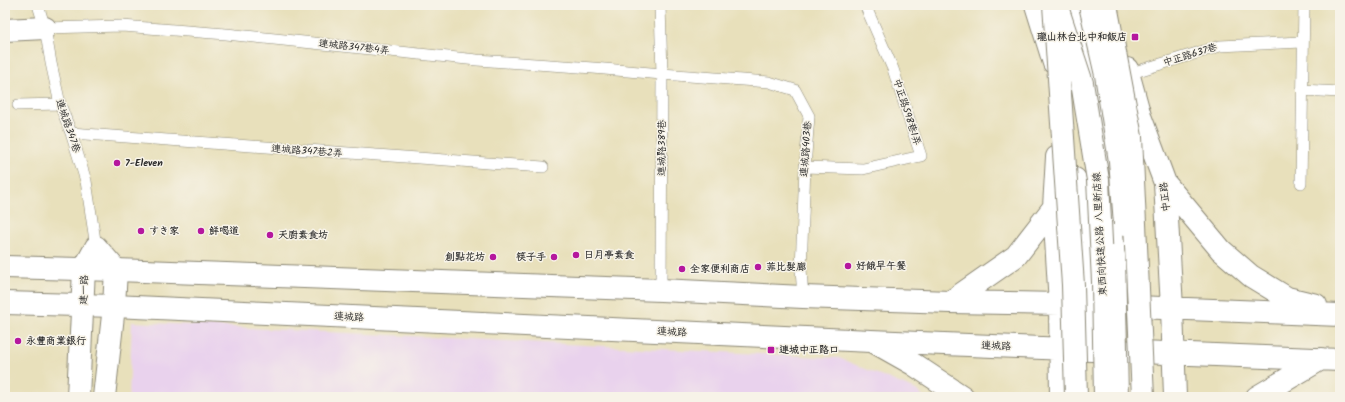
<svg xmlns="http://www.w3.org/2000/svg" width="1345" height="402" viewBox="0 0 1345 402" font-family="Kalam,'LXGW WenKai TC','Klee One',sans-serif">
  <style>
    .built { fill: #e9d2ed }
    .lines { fill: none; stroke-linecap: round; stroke-linejoin: round }
    .service-casing { stroke: #8a8673; stroke-width: 12 }
    .minor-casing { stroke: #8a8673; stroke-width: 24 }
    .tertiary-casing { stroke: #8a8673; stroke-width: 24 }
    .secondary-casing { stroke: #8a8673; stroke-width: 24 }
    .motorway-casing { stroke: #8a8673; stroke-width: 24 }
    .service { stroke: #fff; stroke-width: 11 }
    .minor { stroke: #fff; stroke-width: 22 }
    .tertiary { stroke: #fff; stroke-width: 22 }
    .secondary { stroke: #fff; stroke-width: 22 }
    .motorway { stroke: #fff; stroke-width: 22 }
    .trunk-bridge-casing { stroke: #8a8673; stroke-width: 24; stroke-linecap: butt }
    .motorway-bridge-casing { stroke: #8a8673; stroke-width: 24; stroke-linecap: butt }
    .trunk-bridge { stroke: #fff; stroke-width: 22 }
    .motorway-bridge { stroke: #fff; stroke-width: 22 }
    .poi-dot { fill: #b5179e; stroke: #f7f3e8; stroke-width: 1.5 }
    .labels { text-anchor: middle; dominant-baseline: central; stroke-width: 3; stroke-linejoin: round; paint-order: stroke }
    .poi-label { font-size: 10px; font-weight: bold; fill: #2b2b2b; stroke: #f7f3e8; text-anchor: start }
    .street-label { font-size: 10px; fill: #2b2b2b; stroke: #f7f3e8 }
  </style>
  <rect width="100%" height="100%" fill="#f7f3e8"/>
  <filter id="ink" filterUnits="userSpaceOnUse"><feTurbulence type="fractalNoise" baseFrequency=".025" numOctaves="2"/><feDisplacementMap in="SourceGraphic" scale="8" xChannelSelector="R" yChannelSelector="G"/><feConvolveMatrix kernelMatrix="1 2 1 2 8 2 1 2 1" color-interpolation-filters="sRGB"/></filter>
  <filter id="wash" filterUnits="userSpaceOnUse"><feTurbulence type="fractalNoise" baseFrequency=".012" numOctaves="4" result="noise"/><feDisplacementMap in="SourceGraphic" scale="16" xChannelSelector="R" yChannelSelector="G"/><feGaussianBlur stdDeviation="0.9" result="paint"/><feColorMatrix in="noise" values="0 0 0 0 0 0 0 0 0 0 0 0 0 0 0 0 0 1.4 0 .05"/><feComposite in="paint" operator="in"/></filter>
  <g filter="url(#wash)">
    <rect width="100%" height="100%" fill="#e8e0bb"/>
    <path class="built" d="M 132,322 L 839,358 L 916,390 L 924,397 L 129,397 Z"/>
  </g>
  <g filter="url(#ink)">
    <g class="lines">
      <g class="service-casing">
        <path id="service" d="M 38,5 L 45,28 L 51,63 L 60,104 L 71,133 L 86,181 L 96,247
          M 660,5 L 662,74 L 661,290
          M 45,28 L 122,26 L 226,34 L 477,60 L 593,68 L 662,74 L 769,82 L 795,90 L 809,116 L 805,167 L 801,269 L 803,297
          M 1128,74 L 1220,46 L 1302,42
          M 1302,90 L 1340,92
          M 18,105 L 60,104
          M 71,133 L 543,167
          M 805,167 L 863,169 L 921,156 L 893,69 L 865,5
          M 1301,183 L 1304,5"/>
      </g>
      <g class="minor-casing">
        <path id="minor" d="M 5,30 L 45,28"/>
      </g>
      <g class="tertiary-casing">
        <path id="tertiary" d="M 78,397 L 84,269 L 96,247 L 116,270 L 114,306 L 104,397"/>
      </g>
      <g class="secondary-casing">
        <path id="secondary" d="M 1036,5 L 1054,63
          M 1127,69 L 1140,116 L 1165,183 L 1172,308 L 1175,397
          M 1057,157 L 1054,207 L 1060,304 L 1061,397
          M 1075,179 L 1082,232 L 1089,349
          M 1165,183 L 1221,250 L 1251,276 L 1287,298 L 1316,305
          M 5,267 L 116,270 L 661,290 L 803,297 L 950,302 L 1060,304 L 1340,315
          M 950,302 L 1016,256 L 1054,207
          M 5,303 L 114,306 L 871,341 L 1340,360
          M 874,342 L 913,364 L 963,397
          M 1257,397 L 1321,359"/>
      </g>
      <g class="motorway-casing">
        <path id="motorway" d="M 1069,5 L 1089,65 L 1095,96 L 1101,120 L 1105,140 L 1114,256"/>
      </g>
      <use href="#service" class="service"/>
      <use href="#minor" class="minor"/>
      <use href="#tertiary" class="tertiary"/>
      <use href="#secondary" class="secondary"/>
      <use href="#motorway" class="motorway"/>
      <g class="trunk-bridge-casing">
        <path id="trunk-bridge" d="M 1090,5 L 1106,75 L 1120,161 L 1125,224
          M 1058,10 L 1082,83 L 1098,180 L 1103,282 L 1105,397"/>
      </g>
      <g class="motorway-bridge-casing">
        <path id="motorway-bridge" d="M 1054,5 L 1073,285 L 1076,397
          M 1106,5 L 1131,137 L 1143,397
          M 1114,256 L 1117,397"/>
      </g>
      <use href="#trunk-bridge" class="trunk-bridge"/>
      <use href="#motorway-bridge" class="motorway-bridge"/>
    </g>
  </g>
  <g class="poi-dot">
    <rect x="1131" y="33" width="8" height="8" rx="2"/>
    <circle cx="117" cy="163" r="4"/>
    <circle cx="141" cy="231" r="4"/>
    <circle cx="201" cy="231" r="4"/>
    <circle cx="270" cy="235" r="4"/>
    <circle cx="576" cy="255" r="4"/>
    <circle cx="493" cy="257" r="4"/>
    <circle cx="554" cy="257" r="4"/>
    <circle cx="848" cy="266" r="4"/>
    <circle cx="758" cy="267" r="4"/>
    <circle cx="682" cy="269" r="4"/>
    <circle cx="18" cy="341" r="4"/>
    <rect x="767" y="346" width="8" height="8" rx="2"/>
  </g>
  <g class="labels">
    <g class="poi-label">
      <text x="1127" y="37" text-anchor="end">瓏山林台北中和飯店</text>
      <text x="125" y="163">7-Eleven</text>
      <text x="149" y="231">すき家</text>
      <text x="209" y="231">鮮喝道</text>
      <text x="278" y="235">天廚素食坊</text>
      <text x="584" y="255">日月亭素食</text>
      <text x="485" y="257" text-anchor="end">創點花坊</text>
      <text x="546" y="257" text-anchor="end">筷子手</text>
      <text x="856" y="266">好餓早午餐</text>
      <text x="766" y="267">菲比髮廊</text>
      <text x="690" y="269">全家便利商店</text>
      <text x="26" y="341">永豐商業銀行</text>
      <text x="779" y="350">連城中正路口</text>
    </g>
    <g class="street-label">
      <text transform="translate(354 47) rotate(6)">連城路347巷4弄</text>
      <text transform="translate(1190 55) rotate(-17)">中正路637巷</text>
      <text transform="translate(907 112) rotate(72)">中正路598巷1弄</text>
      <text transform="translate(68 126) rotate(71)">連城路347巷</text>
      <text transform="translate(662 148) rotate(-90)">連城路389巷</text>
      <text transform="translate(806 149) rotate(-86)">連城路403巷</text>
      <text transform="translate(307 151) rotate(4)">連城路347巷2弄</text>
      <text transform="translate(1165 197) rotate(-96)">中正路</text>
      <text transform="translate(1100 234) rotate(-93)">東西向快速公路 八里新店線</text>
      <text transform="translate(84 290) rotate(-88)">建一路</text>
      <text transform="translate(349 317) rotate(3)">連城路</text>
      <text transform="translate(672 332) rotate(3)">連城路</text>
      <text transform="translate(996 346) rotate(2)">連城路</text>
    </g>
  </g>
  <rect width="1345" height="402" fill="none" stroke="#f7f3e8" stroke-width="20"/>
</svg>
